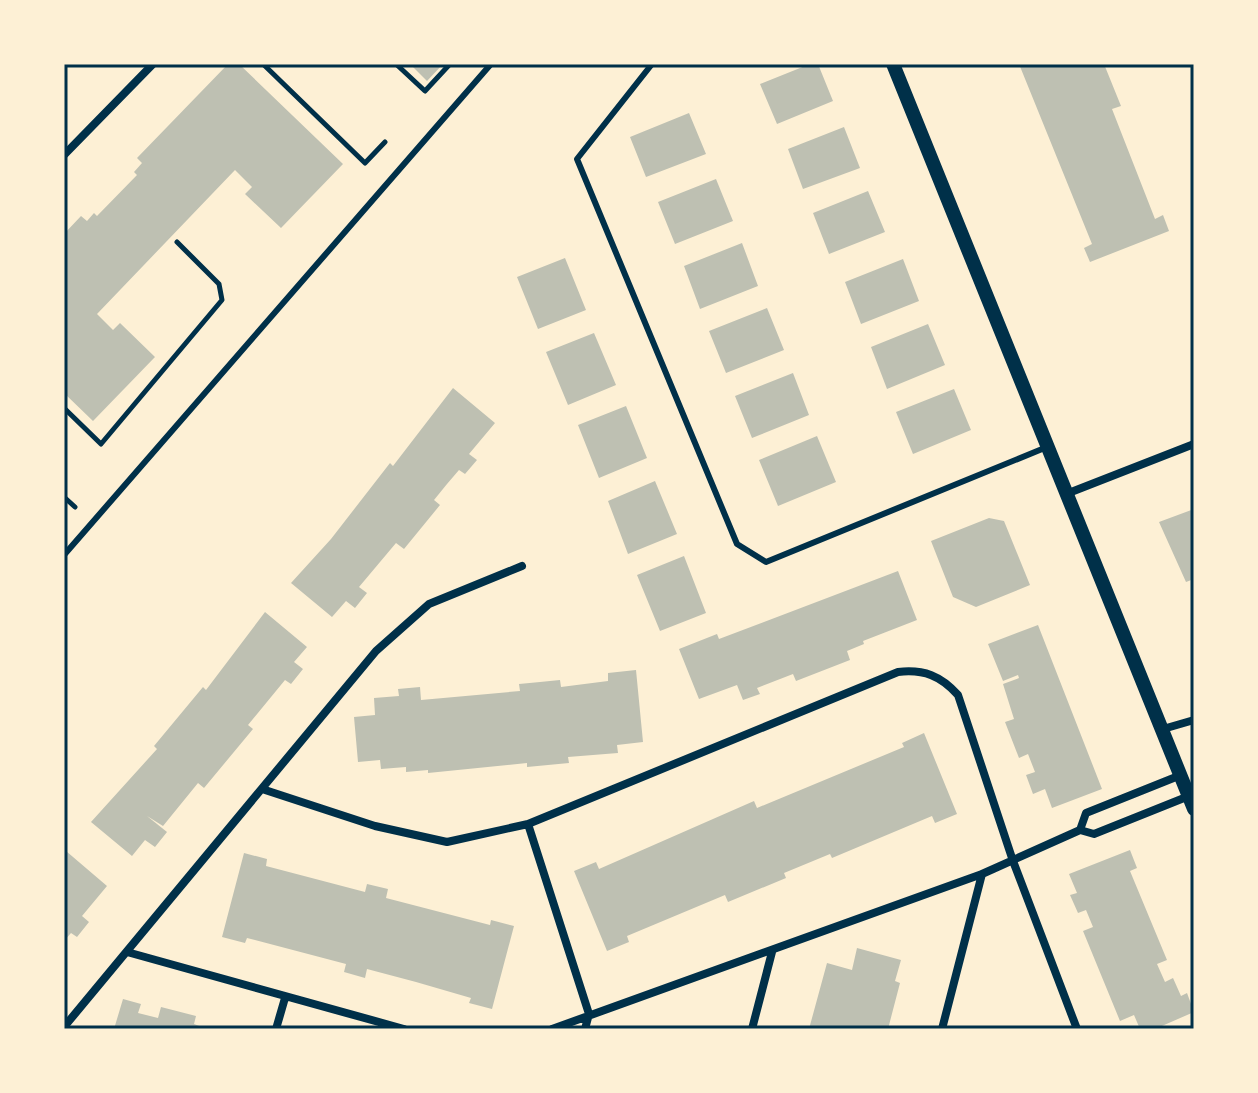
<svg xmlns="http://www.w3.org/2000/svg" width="1258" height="1093" viewBox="0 0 1258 1093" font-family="'Source Serif 4',serif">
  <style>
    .building { fill: #bec0b2 }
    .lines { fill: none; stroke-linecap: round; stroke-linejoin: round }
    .path { stroke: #003049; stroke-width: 5 }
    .service { stroke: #003049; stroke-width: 6 }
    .minor { stroke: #003049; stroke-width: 8 }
    .tertiary { stroke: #003049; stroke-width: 14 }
    .neatline { fill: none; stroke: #003049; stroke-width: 3 }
  </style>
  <rect width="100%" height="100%" fill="#fdf0d5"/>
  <path class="building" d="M 228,64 L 239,64 L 343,164 L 281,228 L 245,194 L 252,187 L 235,170 L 97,314 L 113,330 L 120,323 L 155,357 L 93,421 L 64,393 L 64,234 L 81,216 L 87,221 L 94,213 L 97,216 L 137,175 L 134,172 L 142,163 L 137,158 Z
    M 410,64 L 443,64 L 427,81 Z
    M 810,64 L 818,64 L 833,101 L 777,124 L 760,84 Z
    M 1019,64 L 1104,64 L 1121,106 L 1112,109 L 1155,219 L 1163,215 L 1169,231 L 1090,262 L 1084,248 L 1092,244 Z
    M 689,113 L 706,154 L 646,177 L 630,137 Z
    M 844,127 L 860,168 L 803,189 L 788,149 Z
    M 716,179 L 733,221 L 675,244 L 658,202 Z
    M 868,191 L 885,232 L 829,254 L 813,213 Z
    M 742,243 L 758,286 L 700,309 L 684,266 Z
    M 565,258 L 586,310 L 538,329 L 517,277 Z
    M 903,259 L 919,301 L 861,324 L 845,282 Z
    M 767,308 L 784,350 L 726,373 L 709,331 Z
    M 928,324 L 945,365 L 887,389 L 871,347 Z
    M 594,333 L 616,385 L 568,405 L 546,352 Z
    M 793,373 L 809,415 L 752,438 L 735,396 Z
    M 453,388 L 495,423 L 469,454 L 477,460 L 465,474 L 459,470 L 447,484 L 434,500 L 440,505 L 404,549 L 396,543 L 359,587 L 367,593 L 355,608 L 346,601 L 332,617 L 291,583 L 331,539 L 390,463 L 393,466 Z
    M 954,389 L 971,430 L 913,454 L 896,412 Z
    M 626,406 L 647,458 L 599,478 L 578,425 Z
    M 817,436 L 836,482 L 778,506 L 759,460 Z
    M 655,481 L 677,534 L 628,554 L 608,501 Z
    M 1194,509 L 1194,579 L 1186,582 L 1159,522 Z
    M 989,518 L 1004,521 L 1030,585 L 976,607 L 953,597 L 931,541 Z
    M 684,556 L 706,613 L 660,631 L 637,575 Z
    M 898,571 L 917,620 L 863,641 L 864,644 L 847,651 L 850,660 L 796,681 L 793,674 L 757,688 L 760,694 L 743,700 L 737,685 L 699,699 L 679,649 L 717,634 L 719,639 Z
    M 265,612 L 307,647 L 294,662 L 303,669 L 291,684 L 285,680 L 248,725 L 253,729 L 204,788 L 198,783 L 163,826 L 147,816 L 167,832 L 155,847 L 145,840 L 132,856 L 91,822 L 157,749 L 154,746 L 203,687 L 206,690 Z
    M 1038,625 L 1102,789 L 1052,808 L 1045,789 L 1033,794 L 1026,775 L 1035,772 L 1028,754 L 1019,758 L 1005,722 L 1014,719 L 1003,684 L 1019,678 L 1018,675 L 1003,681 L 988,644 Z
    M 636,670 L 643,742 L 617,745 L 618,753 L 568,757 L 569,763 L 527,767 L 527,763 L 428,773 L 428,770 L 406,772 L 406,767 L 381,769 L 380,760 L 358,762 L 354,717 L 375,715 L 374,698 L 399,696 L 398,689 L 420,687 L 421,700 L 520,691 L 519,684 L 540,682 L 560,680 L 561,687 L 608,681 L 608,673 Z
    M 924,733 L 957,814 L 935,823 L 932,816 L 832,858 L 830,854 L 784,873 L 786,878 L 728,902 L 725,895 L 627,936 L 629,942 L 607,951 L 574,871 L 596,862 L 599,869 L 754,801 L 757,808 L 904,747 L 902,743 Z
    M 1130,850 L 1137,868 L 1130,871 L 1167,960 L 1157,964 L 1165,982 L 1173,978 L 1181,996 L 1187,993 L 1194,1012 L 1155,1029 L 1140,1029 L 1134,1015 L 1120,1021 L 1083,931 L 1093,927 L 1086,910 L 1078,913 L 1070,895 L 1077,893 L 1069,874 Z
    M 66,851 L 107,886 L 82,916 L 89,922 L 77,937 L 71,933 L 64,941 Z
    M 244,853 L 267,859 L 266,866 L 365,892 L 367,884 L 388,889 L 386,898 L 490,925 L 491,920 L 514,926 L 492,1009 L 469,1003 L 471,998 L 416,982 L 367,969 L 365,978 L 344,972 L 346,964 L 247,938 L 245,943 L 222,937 Z
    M 857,948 L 901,960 L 895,981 L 900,983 L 888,1029 L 809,1029 L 827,963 L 852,970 Z
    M 123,999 L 141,1004 L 138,1013 L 158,1018 L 161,1007 L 196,1016 L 194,1024 L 207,1029 L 114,1029 Z"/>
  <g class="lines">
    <path class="path" d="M 263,64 L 365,163 L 385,142
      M 396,64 L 425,91 L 450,64
      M 64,408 L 101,444 L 222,300 L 219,284 L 177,242
      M 64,497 L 75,507"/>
    <path class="service" d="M 652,64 L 577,159 L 737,544 L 766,562 L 1047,447
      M 64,555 L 491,64"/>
    <path class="minor" d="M 64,155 L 153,64
      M 1066,494 L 1194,444
      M 1163,729 L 1194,720
      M 262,789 L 375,826 L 447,842 L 528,824 L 898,672 C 924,669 941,676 958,695 L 1013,861 L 1077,1029
      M 528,824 L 589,1014 L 585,1029
      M 1080,830 L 1086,813 L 1181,775
      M 127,952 L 404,1029
      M 64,1027 L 376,651 L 429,604 L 522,566
      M 276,1029 L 285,998
      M 552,1029 L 982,874 L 1080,830 L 1094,834 L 1189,796
      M 752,1029 L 772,952
      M 942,1029 L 982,874"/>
    <path class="tertiary" d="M 893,64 L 1194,809"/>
  </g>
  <rect width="1258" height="1093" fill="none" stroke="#fdf0d5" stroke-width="132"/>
  <rect x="66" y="66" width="1126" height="961" class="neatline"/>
</svg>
